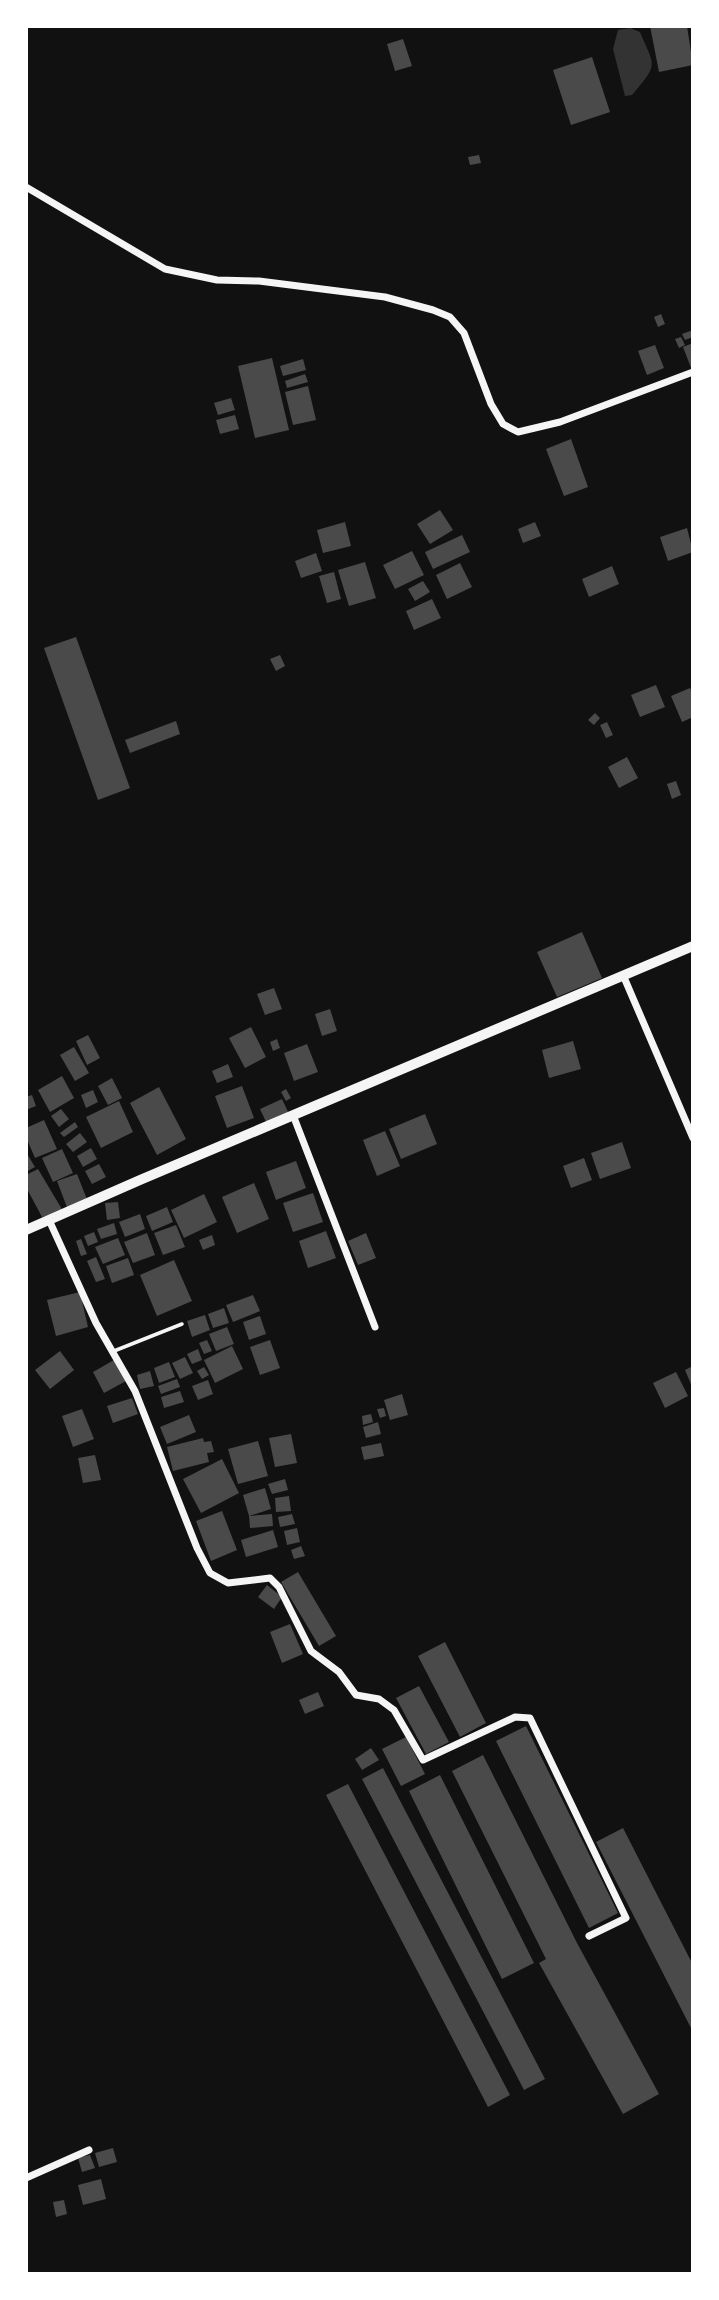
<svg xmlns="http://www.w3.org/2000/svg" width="719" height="2300" viewBox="0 0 719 2300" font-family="Quicksand,sans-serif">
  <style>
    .water { fill: #333 }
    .building { fill: #4a4a4a }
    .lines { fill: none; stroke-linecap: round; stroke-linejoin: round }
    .service { stroke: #f5f5f5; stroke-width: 3.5 }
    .minor { stroke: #f5f5f5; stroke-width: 7 }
    .tertiary { stroke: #f5f5f5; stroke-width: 10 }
  </style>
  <rect width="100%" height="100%" fill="#111"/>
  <path class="water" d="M 630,28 L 640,32 C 655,68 659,63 632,95 L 625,96 L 613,49 L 618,30 Z"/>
  <path class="building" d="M 650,26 L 687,26 L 693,65 L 659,72 Z
    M 403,39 L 412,66 L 395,71 L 387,44 Z
    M 592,57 L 610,112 L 571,125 L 553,70 Z
    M 479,155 L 481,163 L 470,165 L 468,157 Z
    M 661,314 L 665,324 L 658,327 L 654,317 Z
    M 693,330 L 693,337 L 685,340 L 682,334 Z
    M 681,337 L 685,345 L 679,348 L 675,339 Z
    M 693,343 L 693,373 L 683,347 Z
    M 655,345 L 664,368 L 647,375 L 638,351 Z
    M 272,358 L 289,430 L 255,438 L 238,366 Z
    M 303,359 L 306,370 L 283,376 L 280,366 Z
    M 305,374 L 308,382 L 287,388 L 285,381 Z
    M 308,386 L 316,420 L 293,425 L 285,392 Z
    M 231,398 L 235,410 L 218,415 L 214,403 Z
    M 235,415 L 239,429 L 220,434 L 216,420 Z
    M 571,439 L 588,487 L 564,496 L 546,449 Z
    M 440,510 L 453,530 L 430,544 L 417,524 Z
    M 345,522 L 351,546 L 323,553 L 317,530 Z
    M 535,522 L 541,536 L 523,543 L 518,529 Z
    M 687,528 L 693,552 L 668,561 L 660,537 Z
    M 462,535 L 470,552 L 433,569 L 425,552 Z
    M 412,551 L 424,575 L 395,589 L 383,565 Z
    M 316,553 L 322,571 L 301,578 L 295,561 Z
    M 365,562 L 376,598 L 349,606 L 338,570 Z
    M 460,563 L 472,587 L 447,599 L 436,575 Z
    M 612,566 L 619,584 L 589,597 L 582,579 Z
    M 334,572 L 341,599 L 327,603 L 319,576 Z
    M 423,581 L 430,592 L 415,601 L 408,589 Z
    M 432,599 L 441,618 L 414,630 L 406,611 Z
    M 76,637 L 130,788 L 98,800 L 44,648 Z
    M 280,655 L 285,666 L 276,671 L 270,659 Z
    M 656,685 L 665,707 L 640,717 L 631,695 Z
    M 690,688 L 693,694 L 693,717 L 682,722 L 671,696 Z
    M 595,713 L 600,718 L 594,725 L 588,720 Z
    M 176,721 L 180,734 L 130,753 L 125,740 Z
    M 607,722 L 613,735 L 606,738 L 600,725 Z
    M 627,757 L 638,778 L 619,788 L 608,767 Z
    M 676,781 L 681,795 L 672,799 L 667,784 Z
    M 582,932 L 602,978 L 557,997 L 537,952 Z
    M 274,988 L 282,1009 L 265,1015 L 257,994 Z
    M 330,1009 L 337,1031 L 322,1036 L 315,1014 Z
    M 251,1027 L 266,1057 L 245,1068 L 229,1038 Z
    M 88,1035 L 100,1058 L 87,1065 L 76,1041 Z
    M 277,1039 L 280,1048 L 273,1051 L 270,1042 Z
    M 573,1041 L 581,1069 L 549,1078 L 542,1050 Z
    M 307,1044 L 318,1072 L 294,1081 L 284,1053 Z
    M 74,1047 L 89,1073 L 75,1081 L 60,1055 Z
    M 228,1064 L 233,1077 L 217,1083 L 212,1071 Z
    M 62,1076 L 74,1098 L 50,1112 L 38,1090 Z
    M 112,1078 L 122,1098 L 108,1105 L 98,1086 Z
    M 242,1086 L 254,1118 L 227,1128 L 215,1096 Z
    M 159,1087 L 186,1139 L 157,1155 L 130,1103 Z
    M 286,1089 L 291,1098 L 286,1101 L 281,1092 Z
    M 93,1090 L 98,1102 L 86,1108 L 81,1095 Z
    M 32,1095 L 36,1106 L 26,1110 L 26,1097 Z
    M 282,1099 L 289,1114 L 267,1124 L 260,1109 Z
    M 119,1101 L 133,1132 L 101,1148 L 86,1117 Z
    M 61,1109 L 69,1119 L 59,1127 L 51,1116 Z
    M 425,1114 L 437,1144 L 401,1159 L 389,1129 Z
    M 44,1120 L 57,1149 L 35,1158 L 26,1137 L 26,1128 Z
    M 75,1122 L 78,1127 L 64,1137 L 60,1133 Z
    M 385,1131 L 400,1166 L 377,1176 L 363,1140 Z
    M 80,1133 L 87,1142 L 73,1152 L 66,1144 Z
    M 622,1142 L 631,1168 L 600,1179 L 591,1153 Z
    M 91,1148 L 97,1159 L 83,1167 L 77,1156 Z
    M 62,1149 L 73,1173 L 53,1182 L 42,1158 Z
    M 26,1152 L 35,1167 L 26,1172 Z
    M 584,1158 L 592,1180 L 571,1188 L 563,1166 Z
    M 296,1161 L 306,1188 L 276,1200 L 266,1172 Z
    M 99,1164 L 106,1177 L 92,1184 L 85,1171 Z
    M 38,1169 L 63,1211 L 42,1217 L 26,1187 L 26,1175 Z
    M 77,1174 L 88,1202 L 68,1210 L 57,1181 Z
    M 254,1183 L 269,1219 L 237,1233 L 222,1197 Z
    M 313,1193 L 323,1222 L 293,1232 L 283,1203 Z
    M 204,1194 L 217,1222 L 184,1238 L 171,1210 Z
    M 118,1202 L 120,1218 L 107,1220 L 105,1203 Z
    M 167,1207 L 173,1222 L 152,1231 L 146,1216 Z
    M 140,1214 L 145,1229 L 125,1237 L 119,1222 Z
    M 114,1223 L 117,1234 L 101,1239 L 97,1229 Z
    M 176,1225 L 185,1247 L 163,1255 L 154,1233 Z
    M 326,1231 L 336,1258 L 308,1268 L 299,1241 Z
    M 94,1232 L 98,1242 L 88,1246 L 84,1236 Z
    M 147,1233 L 155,1255 L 133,1263 L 124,1242 Z
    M 366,1233 L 376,1258 L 358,1265 L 348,1241 Z
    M 212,1235 L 215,1245 L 203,1250 L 199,1240 Z
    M 118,1238 L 125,1255 L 103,1264 L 95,1247 Z
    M 81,1239 L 87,1254 L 81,1256 L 76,1241 Z
    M 96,1257 L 105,1279 L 96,1282 L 87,1261 Z
    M 128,1258 L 134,1275 L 112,1283 L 106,1266 Z
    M 174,1260 L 192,1301 L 157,1316 L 140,1275 Z
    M 80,1292 L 88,1327 L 56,1336 L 47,1300 Z
    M 253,1295 L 260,1311 L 233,1322 L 226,1305 Z
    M 224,1308 L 229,1323 L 213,1328 L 208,1314 Z
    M 205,1315 L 210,1330 L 192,1337 L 187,1321 Z
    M 260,1316 L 266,1334 L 249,1340 L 243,1322 Z
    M 227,1327 L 234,1344 L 216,1351 L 209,1334 Z
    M 207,1340 L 212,1351 L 204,1354 L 199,1343 Z
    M 270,1340 L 280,1368 L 260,1375 L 250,1347 Z
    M 232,1346 L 243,1369 L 215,1383 L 204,1360 Z
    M 198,1349 L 202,1360 L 192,1364 L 187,1354 Z
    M 60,1351 L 74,1370 L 50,1389 L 35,1370 Z
    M 185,1357 L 193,1373 L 180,1379 L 172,1363 Z
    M 114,1360 L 126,1381 L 104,1393 L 93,1372 Z
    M 169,1362 L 175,1377 L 159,1383 L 154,1368 Z
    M 693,1366 L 693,1389 L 685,1370 Z
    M 204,1367 L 209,1375 L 202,1379 L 197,1371 Z
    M 150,1371 L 154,1386 L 140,1389 L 137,1375 Z
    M 676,1372 L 688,1396 L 665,1408 L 653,1383 Z
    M 177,1379 L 180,1387 L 161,1394 L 158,1386 Z
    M 208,1380 L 213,1394 L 198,1400 L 192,1386 Z
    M 180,1391 L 184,1402 L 164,1408 L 161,1397 Z
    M 402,1394 L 408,1415 L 390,1420 L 384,1400 Z
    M 132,1398 L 138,1414 L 113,1423 L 107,1406 Z
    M 384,1408 L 386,1416 L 380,1418 L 377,1409 Z
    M 82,1409 L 94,1439 L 73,1447 L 62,1416 Z
    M 371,1414 L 373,1422 L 363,1425 L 362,1416 Z
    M 189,1415 L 196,1432 L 167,1444 L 160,1427 Z
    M 378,1422 L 381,1434 L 366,1438 L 363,1427 Z
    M 291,1434 L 297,1463 L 275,1467 L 269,1438 Z
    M 203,1438 L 204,1442 L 211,1441 L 214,1452 L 207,1453 L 209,1462 L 173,1471 L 167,1447 Z
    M 258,1441 L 268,1476 L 238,1484 L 228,1449 Z
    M 381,1443 L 384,1456 L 364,1460 L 361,1447 Z
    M 95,1455 L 101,1480 L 83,1483 L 78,1458 Z
    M 222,1459 L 239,1493 L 201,1513 L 183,1479 Z
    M 285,1479 L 288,1490 L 272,1494 L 268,1484 Z
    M 265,1488 L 271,1509 L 249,1516 L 243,1495 Z
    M 289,1496 L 291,1511 L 276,1512 L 275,1498 Z
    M 222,1511 L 237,1550 L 211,1561 L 196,1521 Z
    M 272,1514 L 273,1526 L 250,1528 L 249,1516 Z
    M 292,1514 L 295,1524 L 280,1527 L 278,1517 Z
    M 297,1528 L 300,1542 L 287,1545 L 284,1531 Z
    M 273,1530 L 278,1547 L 246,1557 L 241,1540 Z
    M 301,1546 L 305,1556 L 294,1559 L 291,1550 Z
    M 298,1572 L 336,1636 L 319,1646 L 281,1582 Z
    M 267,1585 L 282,1597 L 274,1609 L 258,1597 Z
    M 290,1624 L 303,1654 L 282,1663 L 270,1632 Z
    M 445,1642 L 486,1723 L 460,1737 L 418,1656 Z
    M 419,1686 L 449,1742 L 426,1754 L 396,1698 Z
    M 318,1692 L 324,1706 L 305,1714 L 299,1700 Z
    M 526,1726 L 618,1913 L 589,1928 L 496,1741 Z
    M 406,1737 L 425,1774 L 401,1786 L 382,1749 Z
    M 371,1748 L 379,1760 L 362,1770 L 355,1759 Z
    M 483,1755 L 577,1943 L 659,2094 L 623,2114 L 539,1963 L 546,1959 L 452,1771 Z
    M 383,1768 L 545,2079 L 524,2090 L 362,1779 Z
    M 440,1775 L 534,1963 L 502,1979 L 409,1791 Z
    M 348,1784 L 510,2095 L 488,2107 L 326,1795 Z
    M 623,1828 L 693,1965 L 693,2032 L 596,1842 Z
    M 113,2148 L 117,2162 L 99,2167 L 95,2153 Z
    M 90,2155 L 95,2168 L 82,2172 L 78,2158 Z
    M 101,2179 L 106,2199 L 83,2205 L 78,2185 Z
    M 64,2200 L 67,2214 L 56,2217 L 53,2202 Z"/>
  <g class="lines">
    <path class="service" d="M 114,1351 L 182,1324"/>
    <path class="minor" d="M 26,187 L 165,269 L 217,280 L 259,281 L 385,297 L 433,310 L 450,317 L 464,333 L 491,404 L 503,424 L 518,432 L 560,422 L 693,372
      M 623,975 L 693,1138
      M 293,1115 L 375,1327
      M 49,1220 L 96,1323 L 135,1391 L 197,1548 L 210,1573 L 228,1583 L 270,1578 L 279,1587 L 311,1651 L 339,1672 L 356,1695 L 379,1699 L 394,1710 L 423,1760 L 515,1717 L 530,1718 L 626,1918 L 589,1936
      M 26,2178 L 89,2150"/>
    <path class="tertiary" d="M 26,1230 L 140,1180 L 693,946"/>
  </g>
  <rect width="719" height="2300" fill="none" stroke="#ffffff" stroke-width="56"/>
</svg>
